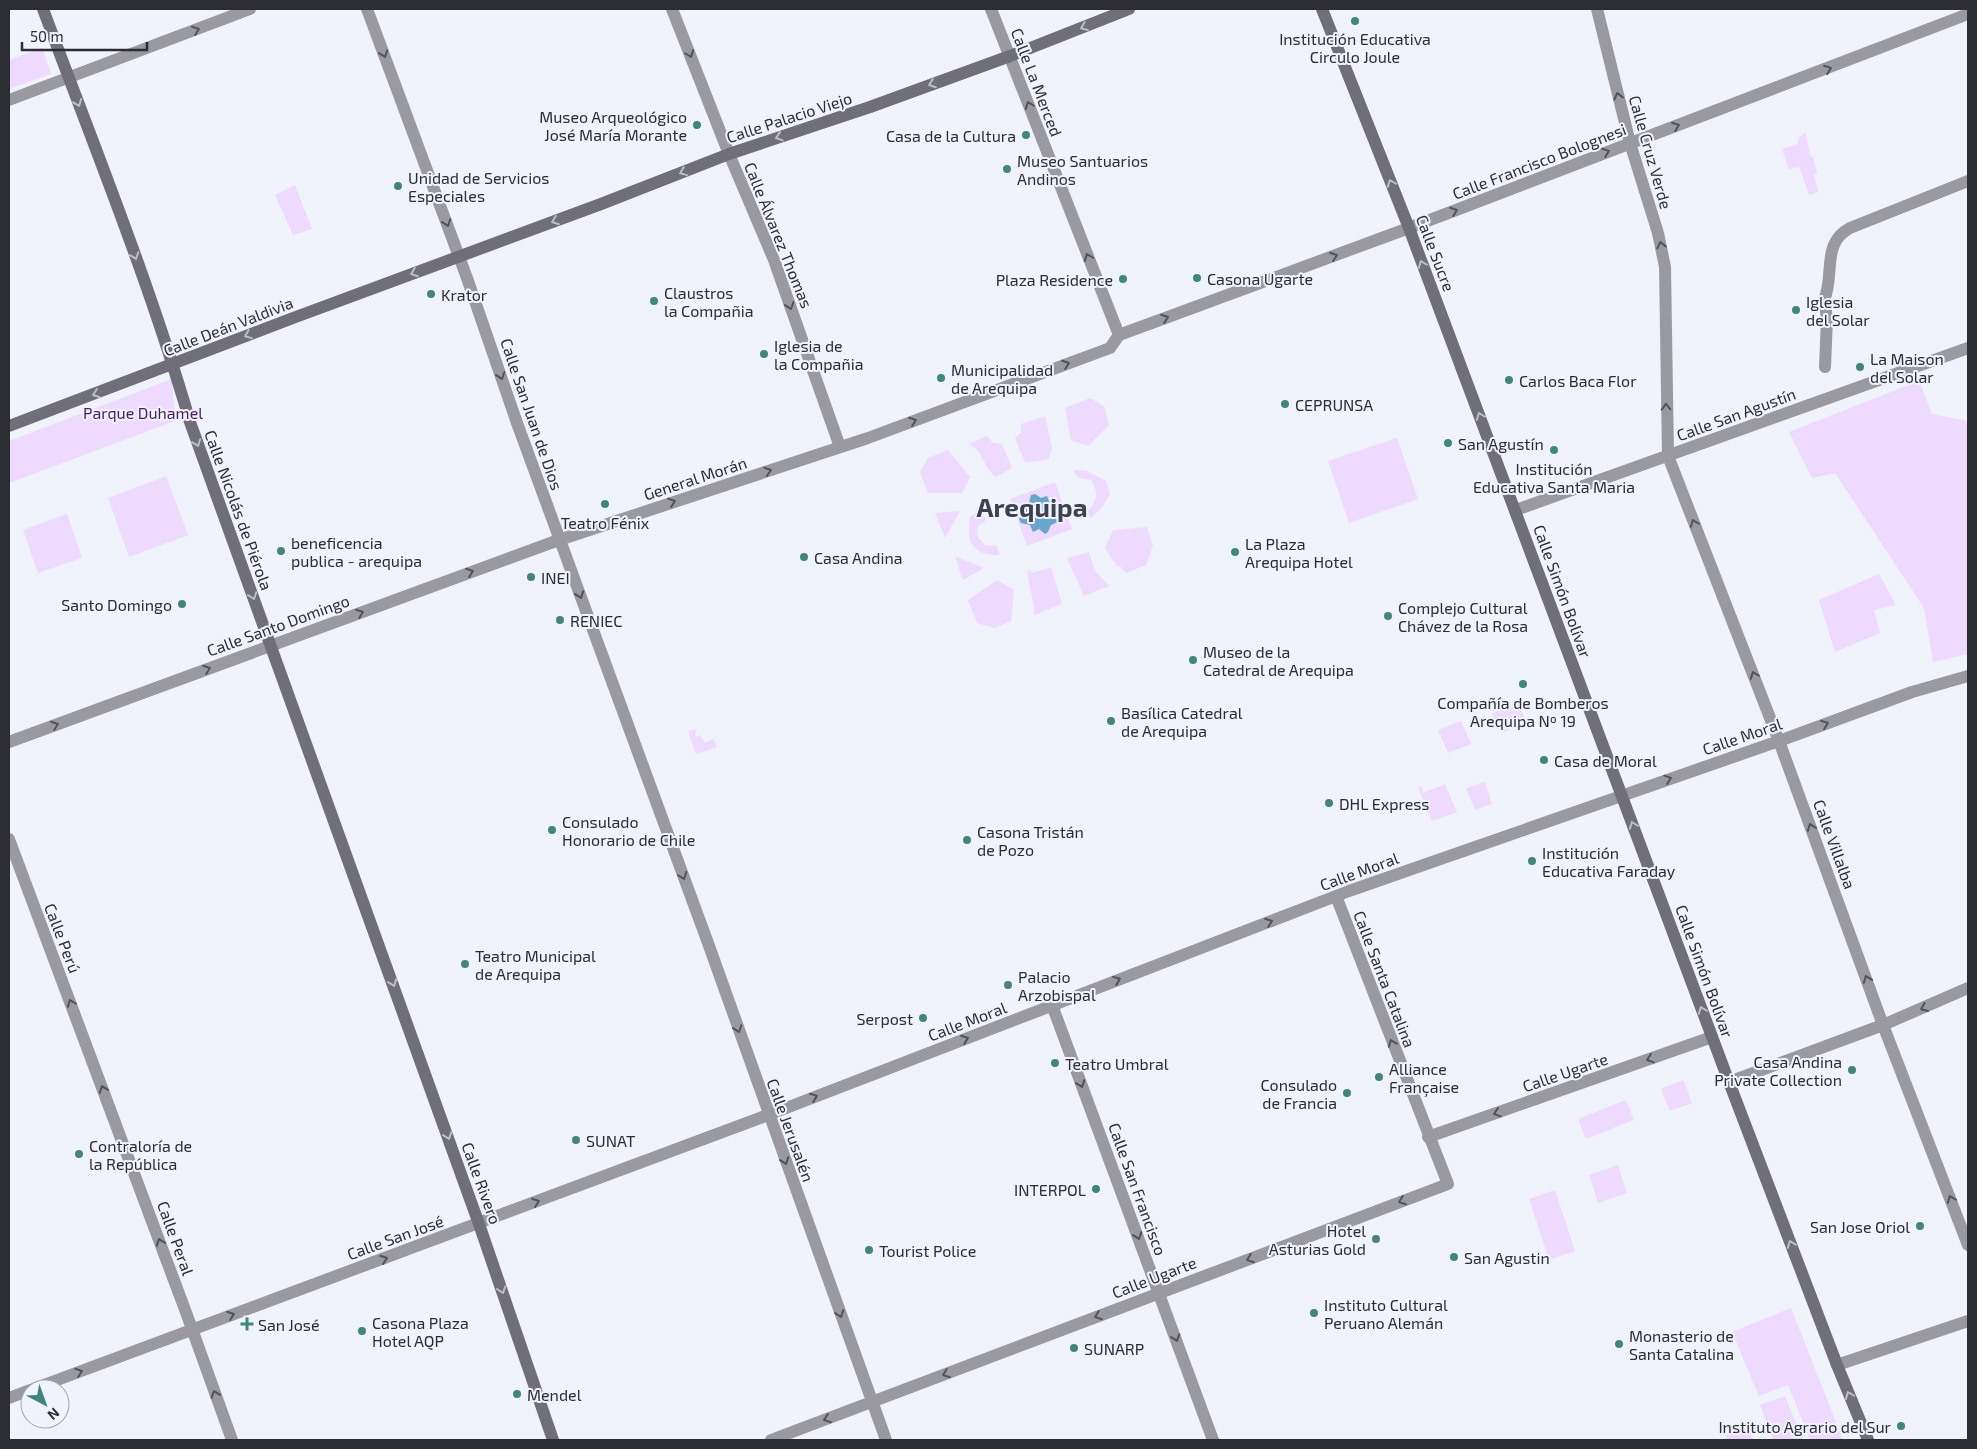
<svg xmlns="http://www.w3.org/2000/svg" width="1977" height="1449" viewBox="0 0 1977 1449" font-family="'Exo 2',sans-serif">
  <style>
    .green { fill: #eed9ff }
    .water { fill: #67a7ce }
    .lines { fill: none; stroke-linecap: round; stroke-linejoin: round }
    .street { stroke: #9a99a0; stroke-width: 12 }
    .secondary { stroke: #706e78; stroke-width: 12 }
    .oneway { stroke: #bdbec7 }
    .oneway2 { stroke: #525359 }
    .poi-dot { fill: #41867a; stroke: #f0f3fc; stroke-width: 2 }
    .labels { text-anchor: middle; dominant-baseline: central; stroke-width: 4; stroke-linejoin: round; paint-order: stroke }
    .poi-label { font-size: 16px; fill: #2b2d33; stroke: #f0f3fc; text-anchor: start }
    .street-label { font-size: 16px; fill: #2b2d33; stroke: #f0f3fc }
    .park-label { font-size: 16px; fill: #471e61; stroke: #f0f3fc }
    .town-label { font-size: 26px; font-weight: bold; fill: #3e414e; stroke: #f0f3fc }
  </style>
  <rect width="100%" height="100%" fill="#f0f3fc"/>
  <path class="green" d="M 42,48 L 51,74 L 9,89 L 9,60 Z
    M 1806,133 L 1810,156 L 1813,157 L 1817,173 L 1814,174 L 1818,192 L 1809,195 L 1799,167 L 1789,169 L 1782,149 L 1798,144 L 1799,137 Z
    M 295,185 L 312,229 L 293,235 L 275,195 Z
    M 172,379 L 175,421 L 9,483 L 9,441 Z
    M 1919,381 L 1932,414 L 1968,421 L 1968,654 L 1933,662 L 1924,608 L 1835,473 L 1812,478 L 1789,432 Z
    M 1090,398 L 1104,406 L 1109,425 L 1088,446 L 1071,440 L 1065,408 Z
    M 1045,416 L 1052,448 L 1049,459 L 1025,463 L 1015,438 L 1021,433 L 1021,424 Z
    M 987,436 L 993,443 L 1002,444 L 1012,468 L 996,477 C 983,468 984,451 969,444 Z
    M 1397,438 L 1418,499 L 1349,523 L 1328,461 Z
    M 948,450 L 970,477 L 962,493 L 928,493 L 920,472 L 928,458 Z
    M 1073,470 L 1087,471 L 1106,481 L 1110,494 L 1101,509 L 1090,518 L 1088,511 C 1098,499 1099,493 1091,480 L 1078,478 Z
    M 166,476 L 188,535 L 129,557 L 108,498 Z
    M 1055,482 L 1072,529 L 1027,546 L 1010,499 Z
    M 981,509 L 986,520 L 978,526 L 977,536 L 985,545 L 997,546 L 1000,555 C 972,555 966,543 970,517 Z
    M 960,511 L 945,538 L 935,513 Z
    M 67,514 L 82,558 L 38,573 L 23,530 Z
    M 1147,527 L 1153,546 L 1146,565 L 1126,573 L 1121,567 L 1117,566 L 1105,548 L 1113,530 Z
    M 1089,552 L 1095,571 L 1109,586 L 1084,596 L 1067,558 Z
    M 955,556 L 984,568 L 963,580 Z
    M 1051,567 L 1062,604 L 1034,615 C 1035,599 1027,585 1028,569 L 1032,573 Z
    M 1879,574 L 1896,605 L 1874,610 L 1880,633 L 1835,652 L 1819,600 Z
    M 997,580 L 1014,590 L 1011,621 L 994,628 L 977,623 L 968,600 Z
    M 1520,705 L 1526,723 L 1504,732 L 1499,730 L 1492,713 Z
    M 1461,721 L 1471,744 L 1448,753 L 1438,730 Z
    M 696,729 L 695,737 L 701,735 L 705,743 L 714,739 L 717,747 L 696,754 L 688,731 Z
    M 1485,782 L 1492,804 L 1475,810 L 1466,788 Z
    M 1445,784 L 1457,812 L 1432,821 L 1418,787 L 1421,786 L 1423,793 Z
    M 1683,1080 L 1692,1103 L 1670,1111 L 1661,1089 Z
    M 1626,1100 L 1634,1120 L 1586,1139 L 1578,1119 Z
    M 1618,1165 L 1627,1193 L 1598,1203 L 1589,1175 Z
    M 1555,1190 L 1575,1251 L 1549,1260 L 1529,1199 Z
    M 1791,1308 L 1843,1440 L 1844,1440 L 1810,1440 L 1788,1385 L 1759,1396 L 1732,1332 Z
    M 1785,1396 L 1803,1440 L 1773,1440 L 1760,1405 Z
    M 1748,1426 L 1753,1440 L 1727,1440 L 1725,1434 Z"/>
  <path class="water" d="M 1035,494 L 1041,498 L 1047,496 L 1050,503 L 1055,502 L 1061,509 L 1055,516 L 1058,522 L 1051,525 L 1048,532 L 1045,534 L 1039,529 L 1033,532 L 1030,525 L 1021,523 L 1019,519 L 1025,512 L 1022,505 L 1029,503 L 1031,495 Z"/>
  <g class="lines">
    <path class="street" d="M 367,9 L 467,278 L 517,423 L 708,943 L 886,1440
      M 672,9 L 729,154 L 774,260 L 840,447
      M 991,9 L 1119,335
      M 1597,9 L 1630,143 L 1658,233 L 1665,267 L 1668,456 L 1779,741 L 1883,1025 L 1968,1245
      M 9,100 L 250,9
      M 1119,335 L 1409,228 L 1968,14
      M 1825,367 L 1827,318 L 1824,300 C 1835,276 1821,243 1850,228 L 1968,181
      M 1516,510 L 1968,348
      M 9,742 L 556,541 L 868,438 L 1110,348 L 1119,335
      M 9,839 L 187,1315 L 232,1440
      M 1052,1005 L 1213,1440
      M 1729,1082 L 1883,1025 L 1968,988
      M 1428,1137 L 1712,1037
      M 1837,1365 L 1968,1321
      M 33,1389 L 768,1115 L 1349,891 L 1779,741 L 1912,692 L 1968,676
      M 9,1398 L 30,1390
      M 771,1440 L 1448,1184 L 1336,896"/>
    <path class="secondary" d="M 43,9 C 94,146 149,281 190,422 L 479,1224 L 553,1440
      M 1322,9 L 1409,228 L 1729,1082 L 1837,1365 L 1868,1440
      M 9,426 L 293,318 L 601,204 L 729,154 L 870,107 L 1010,56 L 1129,9"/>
  </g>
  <defs><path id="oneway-chevron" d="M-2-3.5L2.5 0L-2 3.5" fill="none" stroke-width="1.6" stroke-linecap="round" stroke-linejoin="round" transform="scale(1.25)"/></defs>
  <g class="oneway">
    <use href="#oneway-chevron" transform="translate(1084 27) rotate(158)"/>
    <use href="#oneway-chevron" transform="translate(932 84) rotate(160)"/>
    <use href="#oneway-chevron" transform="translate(78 103) rotate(68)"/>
    <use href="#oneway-chevron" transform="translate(779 137) rotate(162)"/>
    <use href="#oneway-chevron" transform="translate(683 172) rotate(158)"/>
    <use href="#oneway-chevron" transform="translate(1391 183) rotate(-111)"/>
    <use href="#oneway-chevron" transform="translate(555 221) rotate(160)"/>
    <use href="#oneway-chevron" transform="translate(135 256) rotate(71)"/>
    <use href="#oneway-chevron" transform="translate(1422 264) rotate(-111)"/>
    <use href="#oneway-chevron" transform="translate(414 273) rotate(160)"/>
    <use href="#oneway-chevron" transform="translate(248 335) rotate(158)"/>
    <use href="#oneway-chevron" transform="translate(96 394) rotate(160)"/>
    <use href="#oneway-chevron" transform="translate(1480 416) rotate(-111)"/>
    <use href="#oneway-chevron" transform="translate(197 443) rotate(70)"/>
    <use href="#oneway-chevron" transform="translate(253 596) rotate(70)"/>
    <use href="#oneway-chevron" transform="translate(1633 825) rotate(-111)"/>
    <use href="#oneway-chevron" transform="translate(393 983) rotate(70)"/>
    <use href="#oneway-chevron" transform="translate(1702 1010) rotate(-111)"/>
    <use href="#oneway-chevron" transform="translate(448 1136) rotate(70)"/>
    <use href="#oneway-chevron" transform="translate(1791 1244) rotate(-111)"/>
    <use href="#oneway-chevron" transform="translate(502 1290) rotate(71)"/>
    <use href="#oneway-chevron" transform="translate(1849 1395) rotate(-113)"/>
  </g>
  <g class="oneway2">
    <use href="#oneway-chevron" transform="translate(196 30) rotate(-21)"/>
    <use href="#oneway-chevron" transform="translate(384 54) rotate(70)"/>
    <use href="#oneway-chevron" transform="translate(690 54) rotate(69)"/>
    <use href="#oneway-chevron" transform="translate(1828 69) rotate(-21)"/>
    <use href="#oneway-chevron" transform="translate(1618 96) rotate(-104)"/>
    <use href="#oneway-chevron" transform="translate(1029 105) rotate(-111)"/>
    <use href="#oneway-chevron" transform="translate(1676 126) rotate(-21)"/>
    <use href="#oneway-chevron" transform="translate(1606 152) rotate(-21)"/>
    <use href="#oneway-chevron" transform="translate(1454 211) rotate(-21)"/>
    <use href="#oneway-chevron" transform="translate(447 223) rotate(70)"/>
    <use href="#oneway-chevron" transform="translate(1661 245) rotate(-102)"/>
    <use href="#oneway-chevron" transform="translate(1334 256) rotate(-20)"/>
    <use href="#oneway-chevron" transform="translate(1088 257) rotate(-111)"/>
    <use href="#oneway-chevron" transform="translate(790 306) rotate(71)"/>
    <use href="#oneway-chevron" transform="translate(1165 318) rotate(-20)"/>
    <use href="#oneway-chevron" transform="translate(1066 364) rotate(-20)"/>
    <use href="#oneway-chevron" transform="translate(501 376) rotate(71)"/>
    <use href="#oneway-chevron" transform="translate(1666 407) rotate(-92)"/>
    <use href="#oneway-chevron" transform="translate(913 421) rotate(-20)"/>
    <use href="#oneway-chevron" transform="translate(768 471) rotate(-18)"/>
    <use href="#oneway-chevron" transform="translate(672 502) rotate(-19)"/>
    <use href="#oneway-chevron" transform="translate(1694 523) rotate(-111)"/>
    <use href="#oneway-chevron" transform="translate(470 572) rotate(-20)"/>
    <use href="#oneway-chevron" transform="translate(580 595) rotate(70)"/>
    <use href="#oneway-chevron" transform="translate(360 613) rotate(-20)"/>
    <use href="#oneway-chevron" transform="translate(207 669) rotate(-20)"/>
    <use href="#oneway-chevron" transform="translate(1754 675) rotate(-111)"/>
    <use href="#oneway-chevron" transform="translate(1825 724) rotate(-20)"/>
    <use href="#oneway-chevron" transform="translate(55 725) rotate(-20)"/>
    <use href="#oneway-chevron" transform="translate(1668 779) rotate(-19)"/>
    <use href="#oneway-chevron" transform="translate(1811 827) rotate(-110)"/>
    <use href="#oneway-chevron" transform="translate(683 876) rotate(69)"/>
    <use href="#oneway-chevron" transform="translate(1269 922) rotate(-20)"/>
    <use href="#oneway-chevron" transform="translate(1867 979) rotate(-110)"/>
    <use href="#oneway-chevron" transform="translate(1117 980) rotate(-22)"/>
    <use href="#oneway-chevron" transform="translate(71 1003) rotate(-111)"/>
    <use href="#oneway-chevron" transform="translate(1924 1008) rotate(157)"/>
    <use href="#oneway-chevron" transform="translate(738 1029) rotate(71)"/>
    <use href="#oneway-chevron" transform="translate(965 1039) rotate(-21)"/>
    <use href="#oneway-chevron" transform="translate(1392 1043) rotate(-111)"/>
    <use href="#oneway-chevron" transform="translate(1650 1059) rotate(161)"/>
    <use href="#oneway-chevron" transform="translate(1081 1084) rotate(70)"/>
    <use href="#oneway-chevron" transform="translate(103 1089) rotate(-110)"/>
    <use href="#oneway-chevron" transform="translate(814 1097) rotate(-21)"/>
    <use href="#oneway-chevron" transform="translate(1497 1113) rotate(161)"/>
    <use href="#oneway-chevron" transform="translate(785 1161) rotate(70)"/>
    <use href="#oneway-chevron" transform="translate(1951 1199) rotate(-111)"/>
    <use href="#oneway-chevron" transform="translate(1402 1201) rotate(159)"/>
    <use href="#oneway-chevron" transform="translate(536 1202) rotate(-20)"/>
    <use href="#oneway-chevron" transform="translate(1138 1236) rotate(70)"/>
    <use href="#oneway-chevron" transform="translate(160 1242) rotate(-110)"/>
    <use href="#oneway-chevron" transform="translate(384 1259) rotate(-20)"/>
    <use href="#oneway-chevron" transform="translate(1250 1259) rotate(159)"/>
    <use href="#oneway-chevron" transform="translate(840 1314) rotate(70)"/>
    <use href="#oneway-chevron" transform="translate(231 1315) rotate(-20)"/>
    <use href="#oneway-chevron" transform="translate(1098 1316) rotate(159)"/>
    <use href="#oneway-chevron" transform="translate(1176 1338) rotate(70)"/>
    <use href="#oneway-chevron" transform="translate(79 1372) rotate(-20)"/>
    <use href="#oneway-chevron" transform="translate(946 1374) rotate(159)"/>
    <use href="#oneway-chevron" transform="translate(215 1394) rotate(-109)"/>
    <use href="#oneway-chevron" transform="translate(827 1419) rotate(159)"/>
  </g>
  <g class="poi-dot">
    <circle cx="1355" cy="21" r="5"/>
    <circle cx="697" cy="125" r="5"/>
    <circle cx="1026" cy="135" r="5"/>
    <circle cx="1007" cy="169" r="5"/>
    <circle cx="398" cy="186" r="5"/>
    <circle cx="1197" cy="278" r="5"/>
    <circle cx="1123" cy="279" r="5"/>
    <circle cx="431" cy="294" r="5"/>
    <circle cx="654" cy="301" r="5"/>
    <circle cx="1796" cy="310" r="5"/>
    <circle cx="764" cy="354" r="5"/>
    <circle cx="1860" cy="367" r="5"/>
    <circle cx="941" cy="378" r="5"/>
    <circle cx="1509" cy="380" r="5"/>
    <circle cx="1285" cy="404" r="5"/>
    <circle cx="1448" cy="443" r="5"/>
    <circle cx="1554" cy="450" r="5"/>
    <circle cx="605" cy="504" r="5"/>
    <circle cx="281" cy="551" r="5"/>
    <circle cx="1235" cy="552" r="5"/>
    <circle cx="804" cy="557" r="5"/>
    <circle cx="531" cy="577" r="5"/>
    <circle cx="182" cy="604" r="5"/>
    <circle cx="1388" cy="616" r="5"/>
    <circle cx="560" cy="620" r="5"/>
    <circle cx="1193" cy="660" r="5"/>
    <circle cx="1523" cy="684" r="5"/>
    <circle cx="1111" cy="721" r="5"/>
    <circle cx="1544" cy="760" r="5"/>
    <circle cx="1329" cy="803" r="5"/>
    <circle cx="552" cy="830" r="5"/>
    <circle cx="967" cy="840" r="5"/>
    <circle cx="1532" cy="861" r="5"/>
    <circle cx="465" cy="964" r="5"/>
    <circle cx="1008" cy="985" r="5"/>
    <circle cx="923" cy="1018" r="5"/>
    <circle cx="1055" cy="1063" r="5"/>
    <circle cx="1852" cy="1070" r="5"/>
    <circle cx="1379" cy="1077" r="5"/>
    <circle cx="1347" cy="1093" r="5"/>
    <circle cx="576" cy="1140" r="5"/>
    <circle cx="79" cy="1154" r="5"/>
    <circle cx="1096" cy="1189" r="5"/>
    <circle cx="1920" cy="1226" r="5"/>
    <circle cx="1376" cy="1239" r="5"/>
    <circle cx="869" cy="1250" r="5"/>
    <circle cx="1454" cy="1257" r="5"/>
    <circle cx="1314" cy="1313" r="5"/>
    <path d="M244.5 1316.5h5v5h5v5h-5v5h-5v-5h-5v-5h5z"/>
    <circle cx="362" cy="1331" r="5"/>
    <circle cx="1619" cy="1344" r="5"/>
    <circle cx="1074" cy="1348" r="5"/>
    <circle cx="517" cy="1394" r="5"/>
    <circle cx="1901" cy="1426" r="5"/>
  </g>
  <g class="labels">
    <g class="poi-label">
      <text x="1355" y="38" text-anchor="middle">Institución Educativa<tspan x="1355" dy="18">Circulo Joule</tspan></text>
      <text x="687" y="116" text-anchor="end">Museo Arqueológico<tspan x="687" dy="18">José María Morante</tspan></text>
      <text x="1016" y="135" text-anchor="end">Casa de la Cultura</text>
      <text x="1017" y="160">Museo Santuarios<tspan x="1017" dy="18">Andinos</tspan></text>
      <text x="408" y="177">Unidad de Servicios<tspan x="408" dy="18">Especiales</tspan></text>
      <text x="1207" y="278">Casona Ugarte</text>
      <text x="1113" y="279" text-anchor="end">Plaza Residence</text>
      <text x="664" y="292">Claustros<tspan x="664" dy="18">la Compañia</tspan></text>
      <text x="441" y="294">Krator</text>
      <text x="1806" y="301">Iglesia<tspan x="1806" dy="18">del Solar</tspan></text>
      <text x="774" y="345">Iglesia de<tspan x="774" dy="18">la Compañia</tspan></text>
      <text x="1870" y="358">La Maison<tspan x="1870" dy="18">del Solar</tspan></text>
      <text x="951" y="369">Municipalidad<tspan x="951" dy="18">de Arequipa</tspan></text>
      <text x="1519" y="380">Carlos Baca Flor</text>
      <text x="1295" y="404">CEPRUNSA</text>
      <text x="1458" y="443">San Agustín</text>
      <text x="1554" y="468" text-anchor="middle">Institución<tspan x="1554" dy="18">Educativa Santa Maria</tspan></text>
      <text x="605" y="522" text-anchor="middle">Teatro Fénix</text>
      <text x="291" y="542">beneficencia<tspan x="291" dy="18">publica - arequipa</tspan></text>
      <text x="1245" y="543">La Plaza<tspan x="1245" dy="18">Arequipa Hotel</tspan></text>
      <text x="814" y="557">Casa Andina</text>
      <text x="541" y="577">INEI</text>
      <text x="172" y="604" text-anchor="end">Santo Domingo</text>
      <text x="1398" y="607">Complejo Cultural<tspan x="1398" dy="18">Chávez de la Rosa</tspan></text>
      <text x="570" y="620">RENIEC</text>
      <text x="1203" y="651">Museo de la<tspan x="1203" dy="18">Catedral de Arequipa</tspan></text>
      <text x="1523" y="702" text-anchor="middle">Compañía de Bomberos<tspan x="1523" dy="18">Arequipa Nº 19</tspan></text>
      <text x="1121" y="712">Basílica Catedral<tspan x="1121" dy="18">de Arequipa</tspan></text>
      <text x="1554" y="760">Casa de Moral</text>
      <text x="1339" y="803">DHL Express</text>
      <text x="562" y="821">Consulado<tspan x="562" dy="18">Honorario de Chile</tspan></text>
      <text x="977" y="831">Casona Tristán<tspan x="977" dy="18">de Pozo</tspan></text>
      <text x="1542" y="852">Institución<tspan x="1542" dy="18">Educativa Faraday</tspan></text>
      <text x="475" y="955">Teatro Municipal<tspan x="475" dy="18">de Arequipa</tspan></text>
      <text x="1018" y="976">Palacio<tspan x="1018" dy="18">Arzobispal</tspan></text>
      <text x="913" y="1018" text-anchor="end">Serpost</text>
      <text x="1842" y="1061" text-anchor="end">Casa Andina<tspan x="1842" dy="18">Private Collection</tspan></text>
      <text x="1065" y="1063">Teatro Umbral</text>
      <text x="1389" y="1068">Alliance<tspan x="1389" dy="18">Française</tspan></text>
      <text x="1337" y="1084" text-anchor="end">Consulado<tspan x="1337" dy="18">de Francia</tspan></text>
      <text x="586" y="1140">SUNAT</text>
      <text x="89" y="1145">Contraloría de<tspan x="89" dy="18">la República</tspan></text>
      <text x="1086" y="1189" text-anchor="end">INTERPOL</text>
      <text x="1910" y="1226" text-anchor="end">San Jose Oriol</text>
      <text x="1366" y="1230" text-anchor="end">Hotel<tspan x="1366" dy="18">Asturias Gold</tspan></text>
      <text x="879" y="1250">Tourist Police</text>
      <text x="1464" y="1257">San Agustin</text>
      <text x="1324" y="1304">Instituto Cultural<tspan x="1324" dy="18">Peruano Alemán</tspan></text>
      <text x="372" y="1322">Casona Plaza<tspan x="372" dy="18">Hotel AQP</tspan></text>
      <text x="258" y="1324">San José</text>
      <text x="1629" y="1335">Monasterio de<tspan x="1629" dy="18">Santa Catalina</tspan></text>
      <text x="1084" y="1348">SUNARP</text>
      <text x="527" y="1394">Mendel</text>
      <text x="1891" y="1426" text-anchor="end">Instituto Agrario del Sur</text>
    </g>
    <g class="street-label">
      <text transform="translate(1037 82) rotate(69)">Calle La Merced</text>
      <text transform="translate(789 117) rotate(-18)">Calle Palacio Viejo</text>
      <text transform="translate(1651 152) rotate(74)">Calle Cruz Verde</text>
      <text transform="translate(1539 161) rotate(-21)">Calle Francisco Bolognesi</text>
      <text transform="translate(779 235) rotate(68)">Calle Álvarez Thomas</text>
      <text transform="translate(1436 253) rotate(69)">Calle Sucre</text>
      <text transform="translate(228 326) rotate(-21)">Calle Deán Valdivia</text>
      <text transform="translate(532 414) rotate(71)">Calle San Juan de Dios</text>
      <text transform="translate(1736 414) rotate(-20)">Calle San Agustín</text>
      <text transform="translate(695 478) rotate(-18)">General Morán</text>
      <text transform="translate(239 510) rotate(70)">Calle Nicolás de Piérola</text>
      <text transform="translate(1563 591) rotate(70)">Calle Simón Bolívar</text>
      <text transform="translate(278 625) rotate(-20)">Calle Santo Domingo</text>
      <text transform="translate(1742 736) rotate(-19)">Calle Moral</text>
      <text transform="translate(1835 844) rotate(70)">Calle Villalba</text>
      <text transform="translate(1359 871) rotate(-20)">Calle Moral</text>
      <text transform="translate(63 938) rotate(69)">Calle Perú</text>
      <text transform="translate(1705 971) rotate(70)">Calle Simón Bolívar</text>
      <text transform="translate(1385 979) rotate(69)">Calle Santa Catalina</text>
      <text transform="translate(967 1021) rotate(-21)">Calle Moral</text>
      <text transform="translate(1565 1072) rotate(-19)">Calle Ugarte</text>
      <text transform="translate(791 1130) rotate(70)">Calle Jerusalén</text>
      <text transform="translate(482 1183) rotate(70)">Calle Rivero</text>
      <text transform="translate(1138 1189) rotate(70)">Calle San Francisco</text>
      <text transform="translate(395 1237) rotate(-20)">Calle San José</text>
      <text transform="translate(176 1238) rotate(70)">Calle Peral</text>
      <text transform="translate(1154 1277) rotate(-21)">Calle Ugarte</text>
    </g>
    <g class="park-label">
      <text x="143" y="412">Parque Duhamel</text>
    </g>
    <g class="town-label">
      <text x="1032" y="506">Arequipa</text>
    </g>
  </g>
  <rect width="1977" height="1449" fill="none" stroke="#2b2d33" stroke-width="20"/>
  <g transform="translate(45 1404) rotate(139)"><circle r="24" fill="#f0f3fc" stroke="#a1a4ac"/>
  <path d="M0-4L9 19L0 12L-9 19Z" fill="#41867a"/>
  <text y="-8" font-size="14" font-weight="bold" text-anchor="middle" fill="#2b2d33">N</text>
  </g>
  <path d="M22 42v8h125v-8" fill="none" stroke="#2b2d33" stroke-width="2.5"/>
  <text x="30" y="42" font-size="15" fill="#2b2d33" stroke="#f0f3fc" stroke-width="4" paint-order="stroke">50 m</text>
</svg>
